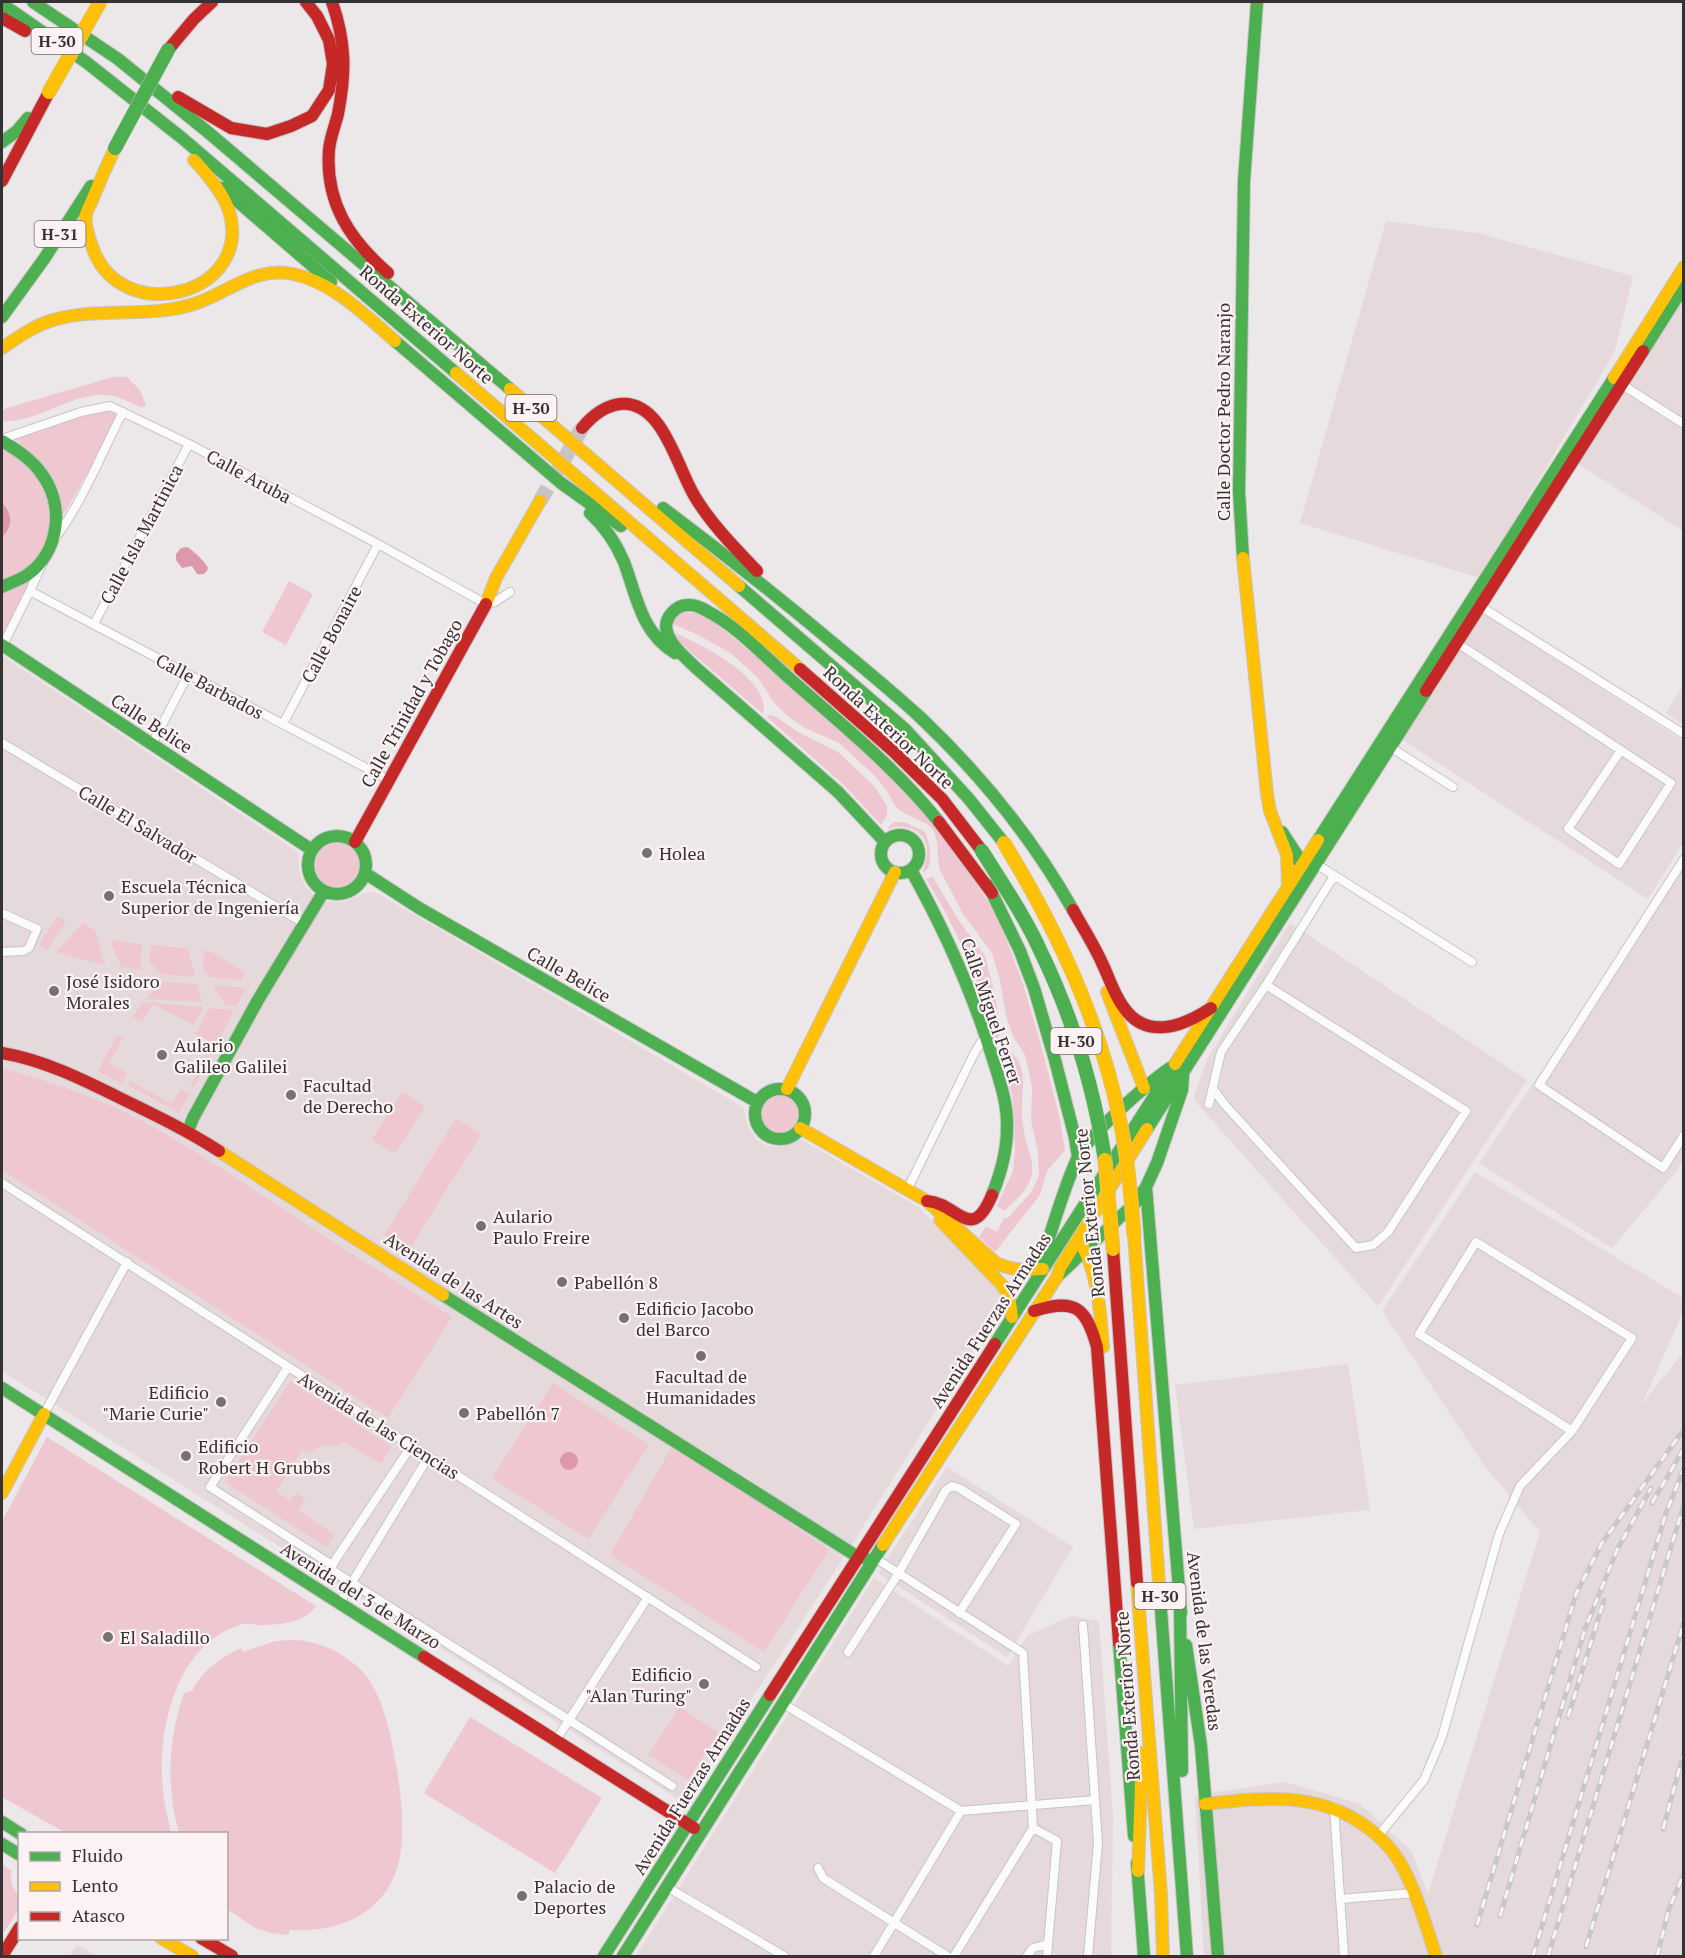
<svg xmlns="http://www.w3.org/2000/svg" width="1685" height="1958" viewBox="0 0 1685 1958" font-family="'PT Serif',serif">
  <style>
    .built { fill: #e5d9db }
    .green { fill: #eec7d0 }
    .water { fill: #dd99ab }
    .lines { fill: none; stroke-linecap: round; stroke-linejoin: round }
    .highway-tunnel { stroke: #c8c3c4; stroke-width: 15; stroke-dasharray: 15 8; stroke-linecap: butt }
    .street-casing { stroke: #c8c4c5; stroke-width: 10 }
    .fast-casing { stroke: #c8c4c5; stroke-width: 14 }
    .slow-casing { stroke: #c8c4c5; stroke-width: 14 }
    .jam-casing { stroke: #c8c4c5; stroke-width: 14 }
    .street { stroke: #fcfbfc; stroke-width: 8 }
    .fast { stroke: #4caf50; stroke-width: 12 }
    .slow { stroke: #ffc107; stroke-width: 12 }
    .jam { stroke: #c62828; stroke-width: 12 }
    .rail-casing { stroke: #c8c8c8; stroke-width: 5 }
    .rail { stroke: #fcf2f4; stroke-width: 3; stroke-dasharray: 9; stroke-linecap: butt }
    .fast-bridge-casing { stroke: #c8c4c5; stroke-width: 15; stroke-linecap: butt }
    .slow-bridge-casing { stroke: #c8c4c5; stroke-width: 15; stroke-linecap: butt }
    .fast-bridge { stroke: #4caf50; stroke-width: 14 }
    .slow-bridge { stroke: #ffc107; stroke-width: 14 }
    .poi-dot { fill: #767172; stroke: #fcf2f4; stroke-width: 2 }
    .labels { text-anchor: middle; dominant-baseline: central; stroke-width: 4.5; stroke-linejoin: round; paint-order: stroke }
    .shield { fill: #fcf2f4; stroke: #716c6d; stroke-width: 1.5 }
    .shield-label { font-size: 16px; font-weight: bold; fill: #363233 }
    .street-label { font-size: 18px; fill: #363233; stroke: #fcf2f4 }
    .poi-label { font-size: 18px; fill: #363233; stroke: #fcf2f4; text-anchor: start }
  </style>
  <rect width="100%" height="100%" fill="#ece7e8"/>
  <path class="built" d="M 1386,221 L 1477,233 L 1633,276 L 1614,353 L 1480,578 L 1300,523 Z
    M 1683,294 L 1683,531 L 1577,463 Z
    M 1483,613 L 1683,741 L 1683,843 L 1648,899 L 1401,739 Z
    M 2,656 L 295,850 L 298,854 L 299,871 L 302,880 L 306,887 L 316,898 L 327,902 L 344,902 L 370,891 L 379,894 L 743,1107 L 748,1128 L 757,1140 L 767,1146 L 778,1147 L 800,1139 L 920,1208 L 1004,1296 L 1003,1303 L 844,1557 L 684,1803 L 2,1371 Z
    M 1683,685 L 1683,725 L 1666,713 Z
    M 1683,864 L 1684,1159 L 1674,1174 L 1612,1248 L 1479,1163 Z
    M 1290,923 L 1527,1080 L 1378,1306 L 1193,1099 L 1207,1059 Z
    M 1475,1172 L 1683,1298 L 1683,1312 L 1642,1404 L 1683,1353 L 1683,1956 L 1204,1956 L 1195,1795 L 1285,1782 L 1360,1804 L 1411,1851 L 1428,1894 L 1540,1532 L 1484,1465 L 1382,1311 Z
    M 1348,1364 L 1370,1510 L 1194,1529 L 1175,1385 Z
    M 947,1467 L 1073,1547 L 1007,1657 L 878,1573 Z
    M 874,1578 L 1008,1666 L 1027,1636 L 1071,1616 L 1099,1621 L 1113,1816 L 1111,1956 L 636,1956 Z
    M 77,1945 L 97,1956 L 69,1956 Z"/>
  <path class="green" d="M 113,377 L 127,377 L 140,390 L 146,405 L 142,408 C 131,403 119,396 107,395 C 71,392 37,424 2,421 L 2,411 L 7,408 Z
    M 104,410 L 118,414 L 91,467 L 62,517 C 56,477 45,465 15,439 L 77,418 Z
    M 2,450 C 49,460 65,523 37,559 C 29,570 14,576 2,581 L 2,537 C 12,527 13,513 2,503 Z
    M 289,581 L 313,594 L 286,645 L 262,632 Z
    M 28,582 L 29,586 L 2,635 L 2,592 Z
    M 680,612 L 704,614 L 791,685 L 900,785 L 964,864 L 993,910 L 1005,936 L 1023,984 L 1041,1045 L 1059,1115 L 1065,1150 L 1047,1171 L 1040,1195 L 995,1252 L 979,1237 L 986,1226 L 997,1232 L 1004,1218 L 1008,1218 L 1032,1191 L 1039,1175 L 1038,1153 L 1031,1120 L 1032,1088 L 1029,1072 L 1025,1055 L 1013,1036 L 1006,1016 L 1000,980 L 992,953 L 963,914 L 939,868 L 937,843 L 934,831 L 927,824 L 902,812 L 895,806 L 887,791 L 874,775 L 839,743 L 805,728 L 789,717 L 775,704 L 758,678 L 732,654 L 698,635 L 671,623 Z
    M 675,633 C 700,644 772,679 763,714 L 686,648 L 676,638 Z
    M 770,715 L 775,716 L 798,732 L 838,752 L 874,786 L 887,806 L 887,815 L 881,825 L 845,786 L 767,717 Z
    M 895,822 L 907,823 L 925,832 C 930,844 934,862 925,872 L 923,872 C 925,864 928,857 927,848 C 924,829 904,823 888,829 L 889,826 Z
    M315 865a22 22 0 1 1 44 0a22 22 0 1 1-44 0Z
    M 933,877 L 959,921 L 985,956 L 995,995 L 1001,1032 L 998,1038 L 995,1039 C 980,983 957,928 926,879 Z
    M 57,917 L 66,921 L 47,950 L 39,945 Z
    M 83,923 L 95,930 L 105,965 L 56,952 Z
    M 110,940 L 142,944 L 140,961 L 142,970 L 121,967 Z
    M 152,945 L 188,949 L 195,977 L 161,974 L 149,961 Z
    M 204,950 L 213,953 L 246,973 L 241,980 L 209,977 L 203,969 Z
    M 161,982 L 197,984 L 202,1002 L 146,999 Z
    M 213,985 L 246,988 L 236,1006 L 225,1005 Z
    M 142,1002 L 203,1007 L 194,1025 L 153,1004 L 142,1022 L 133,1017 Z
    M 209,1008 L 234,1010 L 194,1087 L 191,1086 L 212,1043 L 196,1034 Z
    M 117,1035 L 123,1038 L 109,1063 L 127,1073 L 121,1083 L 98,1071 Z
    M 998,1047 C 1005,1049 1013,1052 1017,1059 C 1026,1073 1022,1089 1022,1104 C 1021,1115 1023,1126 1025,1137 C 1027,1148 1034,1161 1032,1173 C 1030,1188 1016,1200 1005,1210 L 1003,1210 L 997,1206 L 1013,1171 L 1015,1152 L 1014,1116 L 1012,1094 Z
    M 2,1068 C 37,1078 71,1089 105,1103 C 175,1134 238,1180 303,1222 C 352,1255 403,1285 452,1317 L 388,1418 L 2,1170 Z
    M 130,1081 L 172,1104 L 181,1089 L 190,1094 L 179,1113 L 128,1085 Z
    M 402,1092 L 425,1106 L 395,1154 L 372,1139 Z
    M758 1113a20 20 0 1 1 40 0a20 20 0 1 1-40 0Z
    M 456,1119 L 481,1134 L 409,1250 L 384,1235 Z
    M 290,1381 L 392,1447 L 381,1464 L 343,1441 L 339,1446 L 323,1445 L 309,1453 L 302,1450 L 276,1492 L 290,1500 L 296,1493 L 305,1499 L 299,1511 L 335,1535 L 326,1547 L 225,1482 Z
    M 553,1383 L 649,1445 L 588,1539 L 492,1478 Z
    M 47,1437 L 316,1606 C 304,1624 277,1625 257,1625 C 251,1624 245,1623 239,1625 C 176,1646 157,1729 163,1788 C 164,1804 168,1818 171,1833 L 66,1833 L 2,1797 L 2,1521 Z
    M 671,1448 L 726,1479 L 829,1550 L 764,1652 L 610,1555 Z
    M 293,1640 C 319,1641 343,1652 362,1671 C 383,1694 391,1735 396,1765 C 401,1794 405,1827 400,1856 C 390,1912 341,1933 290,1930 L 288,1935 L 271,1933 L 255,1928 L 227,1909 L 226,1834 L 179,1833 C 166,1787 168,1739 184,1693 L 192,1691 C 204,1669 219,1659 241,1648 L 243,1652 L 275,1641 Z
    M 680,1707 L 718,1733 L 688,1780 L 648,1755 Z
    M 470,1717 L 602,1798 L 555,1873 L 424,1793 Z
    M 2,1864 L 12,1871 C 6,1888 23,1893 19,1906 C 16,1916 7,1927 2,1935 Z"/>
  <path class="water" d="M 2,503 C 13,513 13,527 2,537 Z
    M 187,547 C 192,549 207,564 208,568 C 206,574 203,575 197,574 L 192,566 L 182,568 L 176,560 L 176,554 L 181,548 Z
    M560 1461a9 9 0 1 1 18 0a9 9 0 1 1-18 0Z"/>
  <g class="lines">
    <path class="highway-tunnel" d="M 540,501 L 582,428"/>
    <g class="street-casing">
      <path id="street" d="M 1621,384 L 1684,424
        M 2,439 L 81,412 L 110,406 L 189,444 L 378,544 L 486,604 L 495,602 L 510,592
        M 56,537 C 84,499 101,454 123,412
        M 30,591 L 389,780
        M 1480,606 L 1684,734
        M 94,624 L 189,444
        M 1457,643 L 1671,783 L 1619,864 L 1568,829 L 1621,750
        M 2,647 L 30,591 L 43,562
        M 283,724 L 378,544
        M 2,743 L 305,924
        M 152,744 L 188,675
        M 1390,747 L 1453,787
        M 1684,859 L 1539,1085 L 1663,1168 L 1684,1135
        M 1316,864 L 1472,962
        M 2,952 L 23,951 L 29,948 L 37,929 L 4,914
        M 1266,985 L 1334,876
        M 1209,1104 L 1221,1052 L 1266,985 L 1466,1111 L 1388,1232 L 1373,1245 L 1356,1248 L 1225,1105 L 1213,1089
        M 2,1183 L 756,1667
        M 907,1190 L 974,1054 L 981,1042 L 987,1039
        M 288,1367 L 210,1487 L 332,1565 L 412,1445
        M 44,1414 L 127,1262
        M 875,1558 L 1023,1653 L 1033,1828 L 954,1956
        M 332,1565 L 333,1571 L 569,1720 L 648,1597
        M 340,1602 L 429,1456
        M 1083,1625 L 1098,1843 L 1088,1956
        M 848,1652 L 898,1574 L 946,1490 L 952,1486 L 959,1488 L 1016,1524 L 959,1613
        M 782,1703 L 961,1811 L 1095,1800
        M 556,1740 L 569,1720 L 672,1786
        M 1334,1807 L 1344,1956
        M 1033,1828 L 1057,1841 L 1047,1956
        M 1378,1836 L 1424,1780 L 1442,1737 L 1499,1534 L 1520,1486 L 1572,1431 L 1419,1334 L 1476,1242 L 1632,1338 L 1572,1431
        M 818,1868 L 823,1878 L 947,1956
        M 667,1887 L 784,1956
        M 1340,1899 L 1414,1893
        M 874,1956 L 961,1811
        M 1027,1956 L 1033,1948 L 1048,1944"/>
    </g>
    <g class="fast-casing">
      <path id="fast" d="M 33,2 L 118,59 L 209,133 L 510,389
        M 2,4 L 86,62 L 182,138 L 456,373
        M 2,142 L 17,131 L 28,118
        M 222,188 L 331,282
        M 2,317 L 44,259 L 91,186
        M 395,341 L 561,483 L 621,526
        M 1643,351 L 1684,286
        M 2,441 C 17,450 31,459 41,473 C 65,504 60,552 27,575 C 19,580 10,583 2,587
        M 663,508 C 723,553 781,599 838,647 C 866,670 894,693 921,718 C 980,774 1033,839 1073,910
        M 590,513 C 605,527 616,543 624,562 C 637,597 641,632 675,653
        M 1243,558 L 1239,492 L 1244,181 L 1257,2
        M 739,586 L 905,729 L 969,799 L 1004,843
        M 2,645 L 312,850
        M 695,667 L 838,792 L 885,842
        M 695,667 C 685,657 671,646 667,632 C 663,618 676,604 690,605 C 696,605 702,608 707,611 C 738,627 762,654 788,677 C 841,724 895,767 939,822
        M 1282,832 L 1297,855 L 1302,871
        M881 854a19 19 0 1 1 38 0a19 19 0 1 1-38 0Z
        M308 865a29 29 0 1 1 58 0a29 29 0 1 1-58 0Z
        M 1318,840 L 1614,378
        M 911,870 C 944,929 972,991 992,1056 C 999,1079 1008,1103 1007,1128 C 1007,1152 1001,1173 992,1195
        M 365,873 L 419,908 L 757,1102
        M 988,885 L 1020,951 L 1034,988 L 1055,1060 L 1075,1138 L 1078,1157
        M755 1114a25 25 0 1 1 50 0a25 25 0 1 1-50 0Z
        M 1147,1129 L 1426,691
        M 188,1131 L 193,1118 L 258,1000 L 324,891
        M 1146,1187 L 1181,1613
        M 1044,1266 L 1043,1256 C 1054,1224 1063,1190 1077,1159 C 1088,1135 1147,1084 1170,1068
        M 1060,1274 L 1136,1202 L 1146,1187 L 1157,1163 L 1182,1090 L 1183,1076
        M 443,1295 L 858,1557 L 865,1558
        M 995,1344 L 1175,1064
        M 2,1388 L 424,1657
        M 1160,1597 L 1187,1956
        M 1180,1606 L 1182,1771
        M 1119,1643 L 1134,1836
        M 1186,1645 L 1201,1746 L 1218,1956
        M 2,1822 L 21,1834
        M 2,1844 L 20,1855
        M 1137,1863 L 1144,1956
        M 604,1956 L 770,1695
        M 623,1956 L 883,1545"/>
    </g>
    <g class="slow-casing">
      <path id="slow" d="M 115,148 C 107,165 100,181 93,198 C 91,204 87,209 86,215 C 84,225 89,237 92,246 C 119,330 258,295 228,208 C 221,190 207,174 194,160
        M 2,348 C 17,338 32,327 50,321 C 96,306 148,319 194,304 C 228,293 254,266 293,274 C 333,282 365,315 395,341
        M 456,373 L 800,669
        M 1614,378 L 1684,267
        M 510,389 L 739,586
        M 1243,558 L 1267,794 L 1270,811 L 1287,855 L 1288,886
        M 486,604 L 496,578 L 540,501
        M 1107,992 L 1144,1088
        M 1175,1064 L 1318,840
        M 787,1089 L 895,872
        M 800,1128 L 927,1201 L 996,1263 C 1013,1271 1025,1270 1043,1269
        M 219,1151 L 443,1295
        M 940,1220 L 1002,1285 L 1009,1295 L 1012,1317
        M 1134,1235 L 1160,1597
        M 1083,1247 C 1099,1279 1100,1312 1103,1347
        M 2,1493 L 44,1414
        M 883,1545 L 1057,1277 L 1060,1268 L 1147,1129
        M 1137,1583 L 1161,1894 L 1163,1956
        M 1205,1804 C 1259,1798 1313,1791 1361,1823 C 1378,1834 1392,1848 1402,1866 C 1417,1894 1426,1926 1436,1956
        M 1138,1871 L 1141,1785 L 1140,1753
        M 161,1938 L 192,1956"/>
    </g>
    <g class="jam-casing">
      <path id="jam" d="M 332,2 C 346,42 346,73 338,114 C 335,126 330,138 329,150 C 325,203 350,240 388,273
        M 2,18 L 25,31
        M 168,50 L 194,19 L 212,2
        M 178,97 L 231,128 L 267,134 L 291,126 L 312,116 L 329,90 L 333,64 L 329,40 L 317,16 L 306,2
        M 2,181 L 49,92
        M 582,428 C 592,416 604,406 620,404 C 663,400 677,468 695,497 C 712,525 735,548 757,571
        M 800,669 L 893,751 L 942,799 L 982,851
        M 1426,691 L 1643,351
        M 939,822 L 992,893
        M 355,842 L 486,604
        M 1073,910 C 1083,928 1094,945 1102,963 C 1109,977 1113,992 1122,1005 C 1145,1041 1182,1027 1211,1008
        M 2,1053 C 44,1060 84,1080 122,1099 C 155,1115 188,1131 219,1151
        M 927,1201 C 958,1203 971,1245 992,1195
        M 1113,1249 L 1137,1583
        M 1034,1311 C 1075,1298 1086,1307 1097,1347 L 1119,1643
        M 424,1657 L 694,1828
        M 770,1695 L 995,1344
        M 201,1938 L 232,1956
        M 2,1956 L 20,1927"/>
    </g>
    <use href="#street" class="street"/>
    <use href="#fast" class="fast"/>
    <use href="#slow" class="slow"/>
    <use href="#jam" class="jam"/>
    <g class="rail-casing">
      <path id="rail" d="M 1652,1503 L 1684,1448
        M 1568,1717 L 1604,1600
        M 1663,1829 L 1684,1752
        M 1500,1916 L 1585,1629 L 1617,1550 L 1651,1488
        M 1477,1925 L 1576,1594 L 1602,1543 L 1684,1429
        M 1586,1947 L 1684,1622
        M 1533,1956 L 1666,1513 L 1684,1468
        M 1548,1956 L 1684,1504
        M 1657,1956 L 1669,1909 L 1684,1873"/>
    </g>
    <use href="#rail" class="rail"/>
    <g class="fast-bridge-casing">
      <path id="fast-bridge" d="M 115,148 L 168,50
        M 982,851 C 1002,883 1024,915 1040,950 C 1072,1016 1094,1088 1105,1160"/>
    </g>
    <g class="slow-bridge-casing">
      <path id="slow-bridge" d="M 49,92 L 100,2
        M 1004,843 C 1057,930 1100,1021 1120,1121 C 1128,1159 1131,1197 1134,1235
        M 1105,1160 L 1113,1249"/>
    </g>
    <use href="#fast-bridge" class="fast-bridge"/>
    <use href="#slow-bridge" class="slow-bridge"/>
  </g>
  <g class="poi-dot">
    <circle cx="647" cy="853" r="6"/>
    <circle cx="109" cy="896" r="6"/>
    <circle cx="54" cy="991" r="6"/>
    <circle cx="162" cy="1055" r="6"/>
    <circle cx="291" cy="1095" r="6"/>
    <circle cx="481" cy="1226" r="6"/>
    <circle cx="562" cy="1282" r="6"/>
    <circle cx="624" cy="1318" r="6"/>
    <circle cx="701" cy="1356" r="6"/>
    <circle cx="221" cy="1402" r="6"/>
    <circle cx="464" cy="1413" r="6"/>
    <circle cx="186" cy="1456" r="6"/>
    <circle cx="108" cy="1637" r="6"/>
    <circle cx="704" cy="1684" r="6"/>
    <circle cx="522" cy="1896" r="6"/>
  </g>
  <g class="labels">
    <g class="shield">
      <rect x="31.5" y="28" width="51" height="26" rx="4.5"/>
      <rect x="34.5" y="221" width="51" height="26" rx="4.5"/>
      <rect x="505.5" y="395" width="51" height="26" rx="4.5"/>
      <rect x="1050.5" y="1028" width="51" height="26" rx="4.5"/>
      <rect x="1134.5" y="1583" width="51" height="26" rx="4.5"/>
    </g>
    <g class="shield-label">
      <text x="57" y="41">H-30</text>
      <text x="60" y="234">H-31</text>
      <text x="531" y="408">H-30</text>
      <text x="1076" y="1041">H-30</text>
      <text x="1160" y="1596">H-30</text>
    </g>
    <g class="street-label">
      <text transform="translate(427 324) rotate(41)">Ronda Exterior Norte</text>
      <text transform="translate(1223 412) rotate(-90)">Calle Doctor Pedro Naranjo</text>
      <text transform="translate(249 476) rotate(28)">Calle Aruba</text>
      <text transform="translate(141 534) rotate(-62)">Calle Isla Martinica</text>
      <text transform="translate(331 634) rotate(-62)">Calle Bonaire</text>
      <text transform="translate(210 686) rotate(28)">Calle Barbados</text>
      <text transform="translate(411 703) rotate(-61)">Calle Trinidad y Tobago</text>
      <text transform="translate(152 723) rotate(33)">Calle Belice</text>
      <text transform="translate(889 727) rotate(43)">Ronda Exterior Norte</text>
      <text transform="translate(138 824) rotate(31)">Calle El Salvador</text>
      <text transform="translate(569 974) rotate(30)">Calle Belice</text>
      <text transform="translate(992 1011) rotate(71)">Calle Miguel Ferrer</text>
      <text transform="translate(1089 1213) rotate(-96)">Ronda Exterior Norte</text>
      <text transform="translate(454 1280) rotate(33)">Avenida de las Artes</text>
      <text transform="translate(990 1320) rotate(-57)">Avenida Fuerzas Armadas</text>
      <text transform="translate(379 1425) rotate(32)">Avenida de las Ciencias</text>
      <text transform="translate(361 1595) rotate(32)">Avenida del 3 de Marzo</text>
      <text transform="translate(1205 1641) rotate(83)">Avenida de las Veredas</text>
      <text transform="translate(1127 1696) rotate(-94)">Ronda Exterior Norte</text>
      <text transform="translate(691 1786) rotate(-58)">Avenida Fuerzas Armadas</text>
    </g>
    <g class="poi-label">
      <text x="659" y="853">Holea</text>
      <text x="121" y="886">Escuela Técnica<tspan x="121" dy="21">Superior de Ingeniería</tspan></text>
      <text x="66" y="981">José Isidoro<tspan x="66" dy="21">Morales</tspan></text>
      <text x="174" y="1045">Aulario<tspan x="174" dy="21">Galileo Galilei</tspan></text>
      <text x="303" y="1085">Facultad<tspan x="303" dy="21">de Derecho</tspan></text>
      <text x="493" y="1216">Aulario<tspan x="493" dy="21">Paulo Freire</tspan></text>
      <text x="574" y="1282">Pabellón 8</text>
      <text x="636" y="1308">Edificio Jacobo<tspan x="636" dy="21">del Barco</tspan></text>
      <text x="701" y="1376" text-anchor="middle">Facultad de<tspan x="701" dy="21">Humanidades</tspan></text>
      <text x="209" y="1392" text-anchor="end">Edificio<tspan x="209" dy="21">"Marie Curie"</tspan></text>
      <text x="476" y="1413">Pabellón 7</text>
      <text x="198" y="1446">Edificio<tspan x="198" dy="21">Robert H Grubbs</tspan></text>
      <text x="120" y="1637">El Saladillo</text>
      <text x="692" y="1674" text-anchor="end">Edificio<tspan x="692" dy="21">"Alan Turing"</tspan></text>
      <text x="534" y="1886">Palacio de<tspan x="534" dy="21">Deportes</tspan></text>
    </g>
  </g>
  <rect width="1685" height="1958" fill="none" stroke="#363233" stroke-width="6"/>
  <rect x="18" y="1832" width="210" height="108" fill="#fcf2f4" stroke="#ada5a7" stroke-width="1.5"/>
  <rect x="30" y="1852" width="30" height="9" fill="#4caf50" stroke="#ada5a7" stroke-width="1.5"/>
  <text x="72" y="1862" font-size="18" fill="#363233">Fluido</text>
  <rect x="30" y="1882" width="30" height="9" fill="#ffc107" stroke="#ada5a7" stroke-width="1.5"/>
  <text x="72" y="1892" font-size="18" fill="#363233">Lento</text>
  <rect x="30" y="1912" width="30" height="9" fill="#c62828" stroke="#ada5a7" stroke-width="1.5"/>
  <text x="72" y="1922" font-size="18" fill="#363233">Atasco</text>
</svg>
